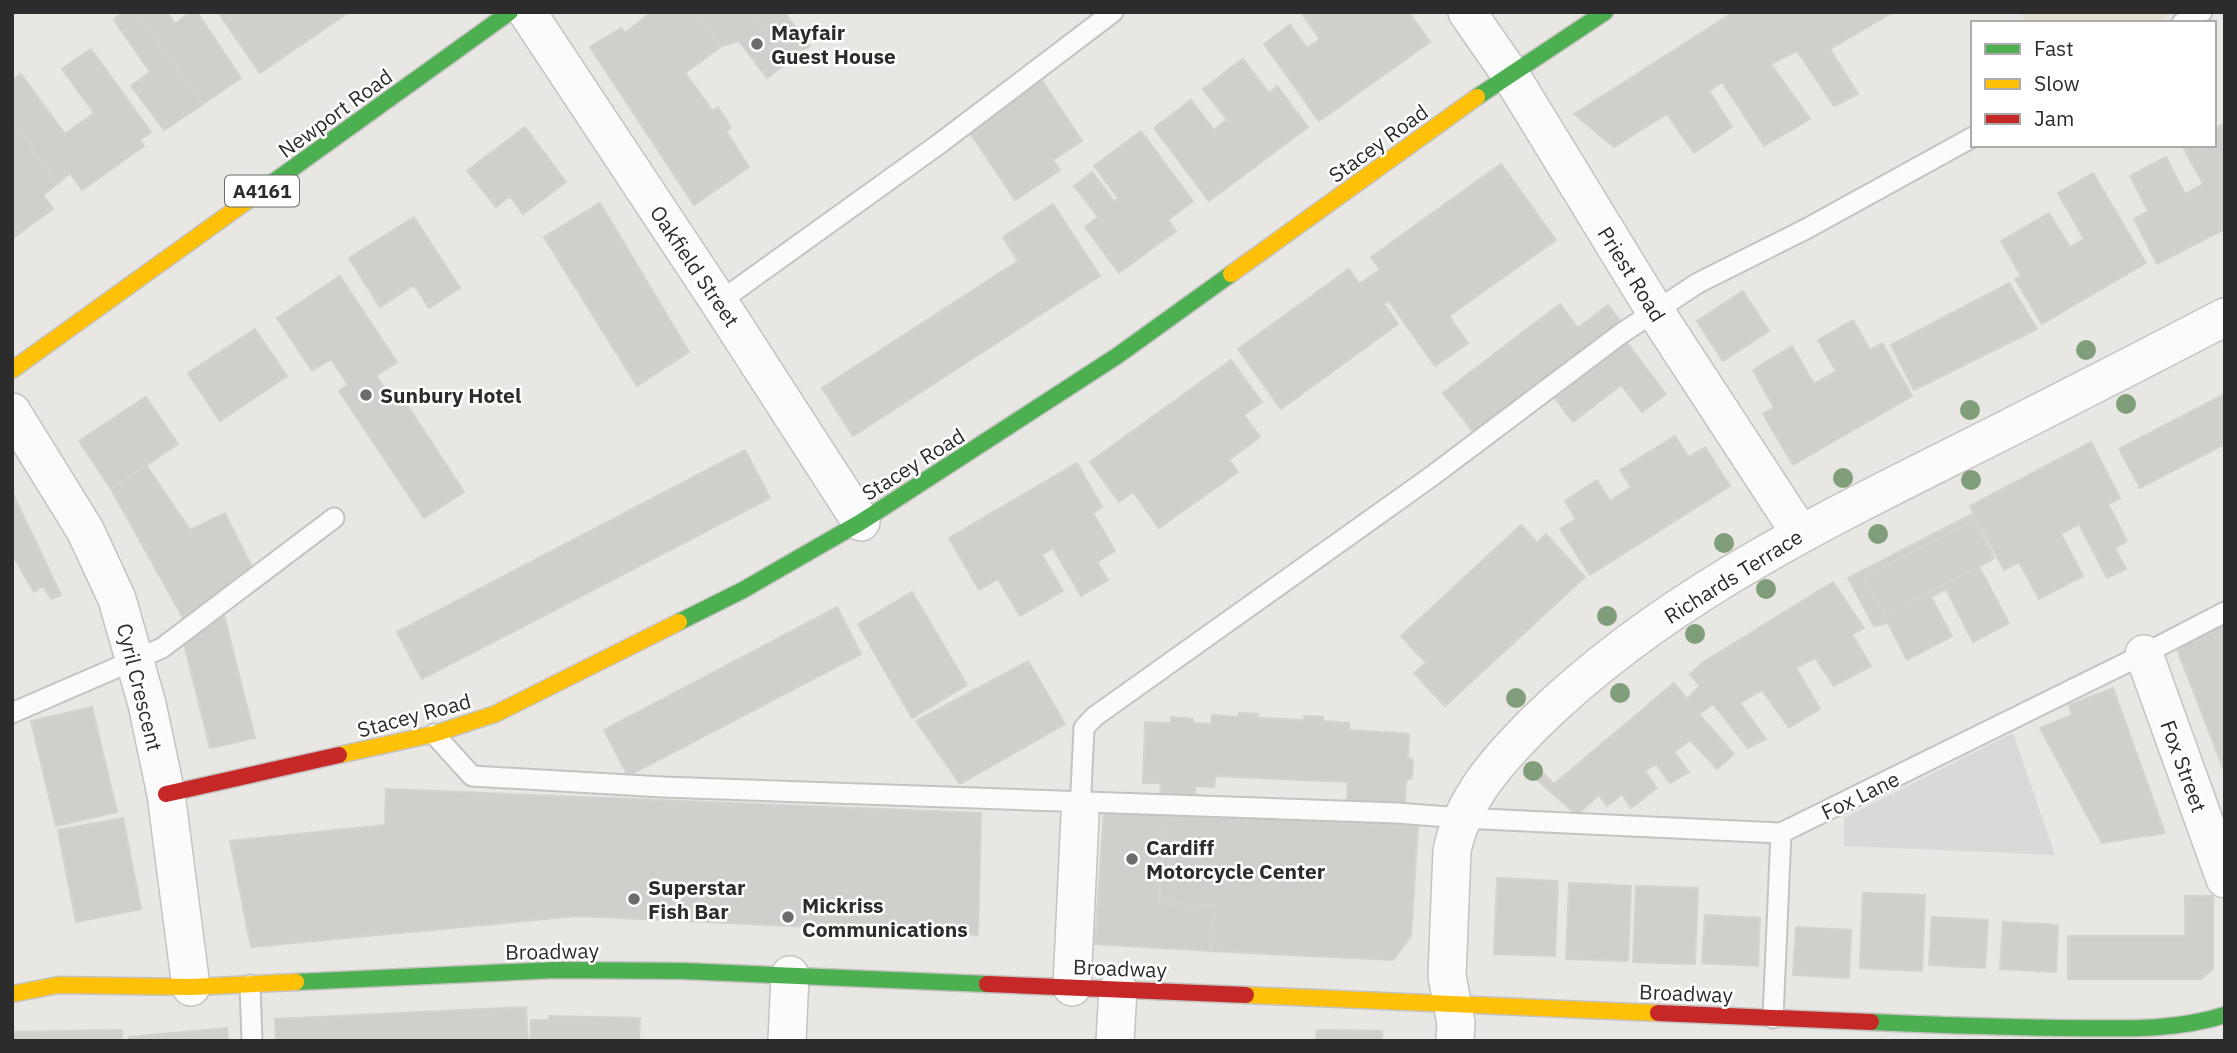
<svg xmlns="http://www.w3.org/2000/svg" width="2237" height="1053" viewBox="0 0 2237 1053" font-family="'IBM Plex Sans',sans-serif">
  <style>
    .industrial { fill: #dad8d9 }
    .education { fill: #e3dfd2 }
    .building { fill: #d1cfcc; stroke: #d4d2cf; stroke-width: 2 }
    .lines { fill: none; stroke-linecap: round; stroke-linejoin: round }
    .lane-casing { stroke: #c4c3c2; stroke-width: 23 }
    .street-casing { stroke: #c4c3c2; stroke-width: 40 }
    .fast-casing { stroke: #c4c3c2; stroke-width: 19 }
    .slow-casing { stroke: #c4c3c2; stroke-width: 19 }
    .jam-casing { stroke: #c4c3c2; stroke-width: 19 }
    .lane { stroke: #fcfbfb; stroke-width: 19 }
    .street { stroke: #fcfbfb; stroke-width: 37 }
    .fast { stroke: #4caf50; stroke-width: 16 }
    .slow { stroke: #ffc107; stroke-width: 16 }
    .jam { stroke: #c62828; stroke-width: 16 }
    .tree { fill: #809e79 }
    .poi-dot { fill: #6e6d6c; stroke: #fff; stroke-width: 2.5 }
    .labels { text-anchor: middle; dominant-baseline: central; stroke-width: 5; stroke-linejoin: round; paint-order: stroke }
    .shield { fill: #fff; stroke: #6b6b6b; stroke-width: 2 }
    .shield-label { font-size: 19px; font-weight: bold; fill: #2c2c2c }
    .poi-label { font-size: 21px; font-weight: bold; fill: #2c2c2c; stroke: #fff; text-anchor: start }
    .street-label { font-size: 21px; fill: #2c2c2c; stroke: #fff }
  </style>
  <rect width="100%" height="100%" fill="#e9e7e3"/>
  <path class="industrial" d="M 2013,733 L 2055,855 L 1844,846 L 1844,818 Z"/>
  <path class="education" d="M 2021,12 L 2175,12 L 2156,23 L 2027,23 Z"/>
  <path class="building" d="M 123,12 L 136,12 L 203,104 L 164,130 L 131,86 L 150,72 L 114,20 Z
    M 136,12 L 167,12 L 175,24 L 190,12 L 197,12 L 241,78 L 203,104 Z
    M 218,12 L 349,12 L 260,73 Z
    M 648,12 L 694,12 L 722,46 L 685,73 L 713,111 L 718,107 L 731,128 L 726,131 L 749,167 L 694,205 L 590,47 L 621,28 L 625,33 L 649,14 Z
    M 694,12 L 750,12 L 788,62 L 767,78 L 739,41 L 722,46 Z
    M 750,12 L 784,12 L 810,46 L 788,62 Z
    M 1305,12 L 1409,12 L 1430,42 L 1319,121 L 1264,44 L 1290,25 L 1307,48 L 1320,39 L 1302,14 Z
    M 1734,12 L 1893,12 L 1830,49 L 1858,94 L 1834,106 L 1797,51 L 1771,64 L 1810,119 L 1764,146 L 1722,82 L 1709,91 L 1732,127 L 1694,153 L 1667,114 L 1614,147 L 1574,114 Z
    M 91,49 L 151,132 L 140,140 L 144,146 L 82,190 L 70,173 L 57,184 L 12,119 L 12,80 L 21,74 L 65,134 L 94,113 L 62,69 Z
    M 1243,59 L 1269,93 L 1277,86 L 1308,127 L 1209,201 L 1154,128 L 1191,100 L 1214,130 L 1227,120 L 1203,89 Z
    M 1041,79 L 1082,141 L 1053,160 L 1060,170 L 1015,200 L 968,130 Z
    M 12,119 L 57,184 L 43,195 L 53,209 L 21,232 L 12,220 Z
    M 2222,125 L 2225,129 L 2225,229 L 2157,264 L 2134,219 L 2148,211 L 2130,176 L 2166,157 L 2185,194 L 2203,184 L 2182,145 L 2214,145 L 2214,129 Z
    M 525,127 L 566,182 L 523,214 L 510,196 L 496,207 L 467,171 Z
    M 1141,131 L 1193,201 L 1168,220 L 1176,231 L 1119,273 L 1085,227 L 1098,217 L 1074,186 L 1092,172 L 1114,201 L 1118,198 L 1094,166 Z
    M 1501,164 L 1556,240 L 1449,316 L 1468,343 L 1435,366 L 1389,301 L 1384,304 L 1398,324 L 1281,409 L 1238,349 L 1349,269 L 1359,284 L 1380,270 L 1371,257 Z
    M 2093,173 L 2146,263 L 2042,324 L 2015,279 L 2021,276 L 2001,241 L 2049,213 L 2070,247 L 2084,239 L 2058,193 Z
    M 600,203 L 689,352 L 637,386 L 544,237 Z
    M 1053,204 L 1100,276 L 853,436 L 822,388 L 1018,261 L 1003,237 Z
    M 414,217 L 460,288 L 429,308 L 414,285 L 380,307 L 349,258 Z
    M 12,220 L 21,232 L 12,239 Z
    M 340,276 L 397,362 L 376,376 L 396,405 L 404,400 L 464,492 L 424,518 L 339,391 L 348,385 L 331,359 L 312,371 L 277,318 Z
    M 2009,283 L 2037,329 L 1914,390 L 1891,345 Z
    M 1743,291 L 1769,331 L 1723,361 L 1697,321 Z
    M 1560,304 L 1578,328 L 1608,305 L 1621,322 L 1474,433 L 1443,393 Z
    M 1853,320 L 1870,350 L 1882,343 L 1912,396 L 1793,465 L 1763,414 L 1774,408 L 1753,370 L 1792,346 L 1814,384 L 1836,371 L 1818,340 Z
    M 255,329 L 287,376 L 220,421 L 188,373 Z
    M 1627,343 L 1666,394 L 1642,412 L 1621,385 L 1573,422 L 1555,398 Z
    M 1231,360 L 1262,402 L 1244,415 L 1260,437 L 1229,460 L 1238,472 L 1159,528 L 1133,492 L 1119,502 L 1090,462 Z
    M 2225,394 L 2225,444 L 2140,488 L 2119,449 Z
    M 146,397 L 178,444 L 111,489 L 79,441 Z
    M 1675,436 L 1689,457 L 1705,447 L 1730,486 L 1590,575 L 1560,529 L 1576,519 L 1565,501 L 1597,480 L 1610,501 L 1631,487 L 1620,470 Z
    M 2091,442 L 2120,498 L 2108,504 L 2127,541 L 2115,548 L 2126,569 L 2107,578 L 2079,524 L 2061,534 L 2083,576 L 2039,599 L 2019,562 L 2004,570 L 1970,506 Z
    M 745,450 L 770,498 L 422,679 L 397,632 Z
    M 1077,463 L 1102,507 L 1093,513 L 1115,551 L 1097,562 L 1108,580 L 1081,596 L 1053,548 L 1042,555 L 1063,591 L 1020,616 L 998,579 L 979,590 L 949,538 Z
    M 146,465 L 190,530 L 225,513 L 252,567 L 183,618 L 111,489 Z
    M 12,492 L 61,595 L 51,599 L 43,586 L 34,592 L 12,554 Z
    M 1972,514 L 1994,557 L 1978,565 L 2009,623 L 1973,642 L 1946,589 L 1931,597 L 1952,636 L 1907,660 L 1888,623 L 1874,626 L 1848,578 Z
    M 1973,520 L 1993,559 L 1885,616 L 1865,577 Z
    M 1521,525 L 1537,543 L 1546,534 L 1585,577 L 1445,706 L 1414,673 L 1426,663 L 1401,636 Z
    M 1833,582 L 1864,628 L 1852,634 L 1871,666 L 1834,686 L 1815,658 L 1796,668 L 1820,709 L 1789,728 L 1762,690 L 1740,703 L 1766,739 L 1748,748 L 1713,704 L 1699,714 L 1734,754 L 1717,769 L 1690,740 L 1674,752 L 1689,772 L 1670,783 L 1656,764 L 1645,771 L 1657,788 L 1631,808 L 1622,794 L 1607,806 L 1599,795 L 1577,815 L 1536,779 L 1543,773 L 1554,784 L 1674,683 L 1687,699 L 1700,686 L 1690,674 L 1702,663 Z
    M 912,592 L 967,685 L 912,718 L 858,624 Z
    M 222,607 L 255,738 L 210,748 L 184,644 Z
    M 837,607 L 861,654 L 628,776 L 604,730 Z
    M 2225,625 L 2225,773 L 2175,644 Z
    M 1028,661 L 1065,724 L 960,784 L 916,721 Z
    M 2113,688 L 2165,833 L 2102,843 L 2040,728 L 2072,715 L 2069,705 Z
    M 92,707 L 117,812 L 56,826 L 31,721 Z
    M 1239,713 L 1258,714 L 1258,718 L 1305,720 L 1304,716 L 1323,717 L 1323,721 L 1349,723 L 1349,730 L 1409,734 L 1408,757 L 1413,760 L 1412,778 L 1406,780 L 1405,803 L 1347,802 L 1348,782 L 1215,776 L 1214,787 L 1195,786 L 1195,794 L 1160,793 L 1161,783 L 1143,783 L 1145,722 L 1171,723 L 1171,717 L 1193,719 L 1193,723 L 1211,724 L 1212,715 L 1238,717 Z
    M 386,789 L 981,813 L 978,935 L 577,916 L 251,947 L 230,841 L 385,825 Z
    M 1104,810 L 1165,815 L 1159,903 L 1214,906 L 1211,951 L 1095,944 Z
    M 1165,815 L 1418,826 L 1411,936 L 1393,960 L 1211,951 L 1214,906 L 1159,903 Z
    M 123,818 L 141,909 L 76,922 L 58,830 Z
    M 1497,878 L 1558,881 L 1555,956 L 1494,954 Z
    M 1569,883 L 1631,886 L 1628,961 L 1566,959 Z
    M 1636,886 L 1698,888 L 1695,964 L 1633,962 Z
    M 1863,893 L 1925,895 L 1922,971 L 1860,968 Z
    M 2185,896 L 2213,896 L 2213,969 L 2201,979 L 2068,979 L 2068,936 L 2185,936 Z
    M 1705,915 L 1760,918 L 1758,966 L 1702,963 Z
    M 1932,917 L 1988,920 L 1985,968 L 1929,965 Z
    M 2003,922 L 2058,925 L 2056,972 L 2000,969 Z
    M 1796,927 L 1851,930 L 1849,978 L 1793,975 Z
    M 526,1007 L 528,1041 L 276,1041 L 275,1019 Z
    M 549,1016 L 640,1018 L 639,1041 L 531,1041 L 531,1020 L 549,1020 Z
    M 227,1028 L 228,1041 L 129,1041 L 129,1037 Z
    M 122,1030 L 122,1041 L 12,1041 L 12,1032 Z
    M 1317,1030 L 1382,1031 L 1382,1041 L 1316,1041 Z"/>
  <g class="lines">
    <g class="lane-casing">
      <path id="lane" d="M 2182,23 L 2202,12
        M 719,302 L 939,144 L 1113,12
        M 12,713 L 162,648 L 334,518
        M 434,734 L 472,776 L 663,787 L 1397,813 L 1461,818 L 1781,833 L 2144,654 L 2225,612
        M 1080,812 L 1084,728 L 1094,717 L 1432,476 L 1622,333 L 1698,283 L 1806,229 L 1973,137
        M 250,985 L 252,1041
        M 1773,1018 L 1781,833"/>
    </g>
    <g class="street-casing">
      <path id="street" d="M 527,12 L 719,302 L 861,522
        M 1467,12 L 1510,74 L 1655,311 L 1800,533
        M 12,412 L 85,530 L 117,599 L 147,704 L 166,794 L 191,987
        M 2144,654 L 2225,879
        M 1072,987 L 1080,815
        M 787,1041 L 790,975
        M 1115,1041 L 1118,989
        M 1455,1041 L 1456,1023 L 1447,976 L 1452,851 C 1462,800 1498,760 1534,724 C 1665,594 1836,515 1999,433 C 2074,395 2150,356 2225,317"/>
    </g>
    <g class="fast-casing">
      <path id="fast" d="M 1477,97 L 1605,12
        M 247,201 L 510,12
        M 679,622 L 743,590 L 861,522 L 1117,356 L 1231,274
        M 296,982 L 556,970 L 682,971 L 987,984
        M 1871,1022 C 1934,1025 1997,1027 2060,1028 C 2116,1028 2170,1032 2225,1015"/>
    </g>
    <g class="slow-casing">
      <path id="slow" d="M 1231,274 L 1477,97
        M 12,370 L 247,201
        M 339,755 L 434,734 L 495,714 L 679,622
        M 12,994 L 58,985 L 191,987 L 296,982
        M 1246,995 L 1658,1013"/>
    </g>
    <g class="jam-casing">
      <path id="jam" d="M 166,794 L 339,755
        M 987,984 L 1246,995
        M 1658,1013 L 1871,1022"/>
    </g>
    <use href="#lane" class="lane"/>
    <use href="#street" class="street"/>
    <use href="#fast" class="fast"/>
    <use href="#slow" class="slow"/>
    <use href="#jam" class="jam"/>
  </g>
  <g class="tree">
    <circle cx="2086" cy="350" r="10"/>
    <circle cx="2126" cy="404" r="10"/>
    <circle cx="1970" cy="410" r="10"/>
    <circle cx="1843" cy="478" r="10"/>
    <circle cx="1971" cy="480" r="10"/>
    <circle cx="1878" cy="534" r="10"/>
    <circle cx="1724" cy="543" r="10"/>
    <circle cx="1766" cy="589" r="10"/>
    <circle cx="1607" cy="616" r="10"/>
    <circle cx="1695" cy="634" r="10"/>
    <circle cx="1620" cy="693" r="10"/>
    <circle cx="1516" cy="698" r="10"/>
    <circle cx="1533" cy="771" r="10"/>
  </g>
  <g class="poi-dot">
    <circle cx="757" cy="44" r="7"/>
    <circle cx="366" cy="395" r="7"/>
    <circle cx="1132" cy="859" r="7"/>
    <circle cx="634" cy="899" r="7"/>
    <circle cx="788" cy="917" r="7"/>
  </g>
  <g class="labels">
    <rect class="shield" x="225" y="175.5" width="74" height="31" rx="5"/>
    <g class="shield-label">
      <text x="262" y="191">A4161</text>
    </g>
    <g class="poi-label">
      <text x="771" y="32">Mayfair<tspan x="771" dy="24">Guest House</tspan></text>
      <text x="380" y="395">Sunbury Hotel</text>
      <text x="1146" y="847">Cardiff<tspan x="1146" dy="24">Motorcycle Center</tspan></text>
      <text x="648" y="887">Superstar<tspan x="648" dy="24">Fish Bar</tspan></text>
      <text x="802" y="905">Mickriss<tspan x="802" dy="24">Communications</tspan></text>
    </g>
    <g class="street-label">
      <text transform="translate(335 113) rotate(-36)">Newport Road</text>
      <text transform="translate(1378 143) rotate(-36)">Stacey Road</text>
      <text transform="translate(695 266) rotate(56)">Oakfield Street</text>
      <text transform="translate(1632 274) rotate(58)">Priest Road</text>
      <text transform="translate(913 464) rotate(-32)">Stacey Road</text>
      <text transform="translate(1733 576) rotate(-32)">Richards Terrace</text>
      <text transform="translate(140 687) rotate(76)">Cyril Crescent</text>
      <text transform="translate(414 715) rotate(-15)">Stacey Road</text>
      <text transform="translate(2184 766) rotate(70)">Fox Street</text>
      <text transform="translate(1860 795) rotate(-26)">Fox Lane</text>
      <text transform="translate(552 951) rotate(-1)">Broadway</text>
      <text transform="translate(1120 968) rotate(2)">Broadway</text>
      <text transform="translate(1686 993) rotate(2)">Broadway</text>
    </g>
  </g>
  <rect width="2237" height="1053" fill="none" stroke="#2c2c2c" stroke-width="28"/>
  <rect x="1971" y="21" width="245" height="126" fill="#ffffff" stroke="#ababab" stroke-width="2"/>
  <rect x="1985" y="44" width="35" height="10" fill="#4caf50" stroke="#ababab" stroke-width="2"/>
  <text x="2034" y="56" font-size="21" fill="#2c2c2c">Fast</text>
  <rect x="1985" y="79" width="35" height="10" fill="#ffc107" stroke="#ababab" stroke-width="2"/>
  <text x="2034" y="91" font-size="21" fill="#2c2c2c">Slow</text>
  <rect x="1985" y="114" width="35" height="10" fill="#c62828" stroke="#ababab" stroke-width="2"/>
  <text x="2034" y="126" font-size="21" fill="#2c2c2c">Jam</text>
</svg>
